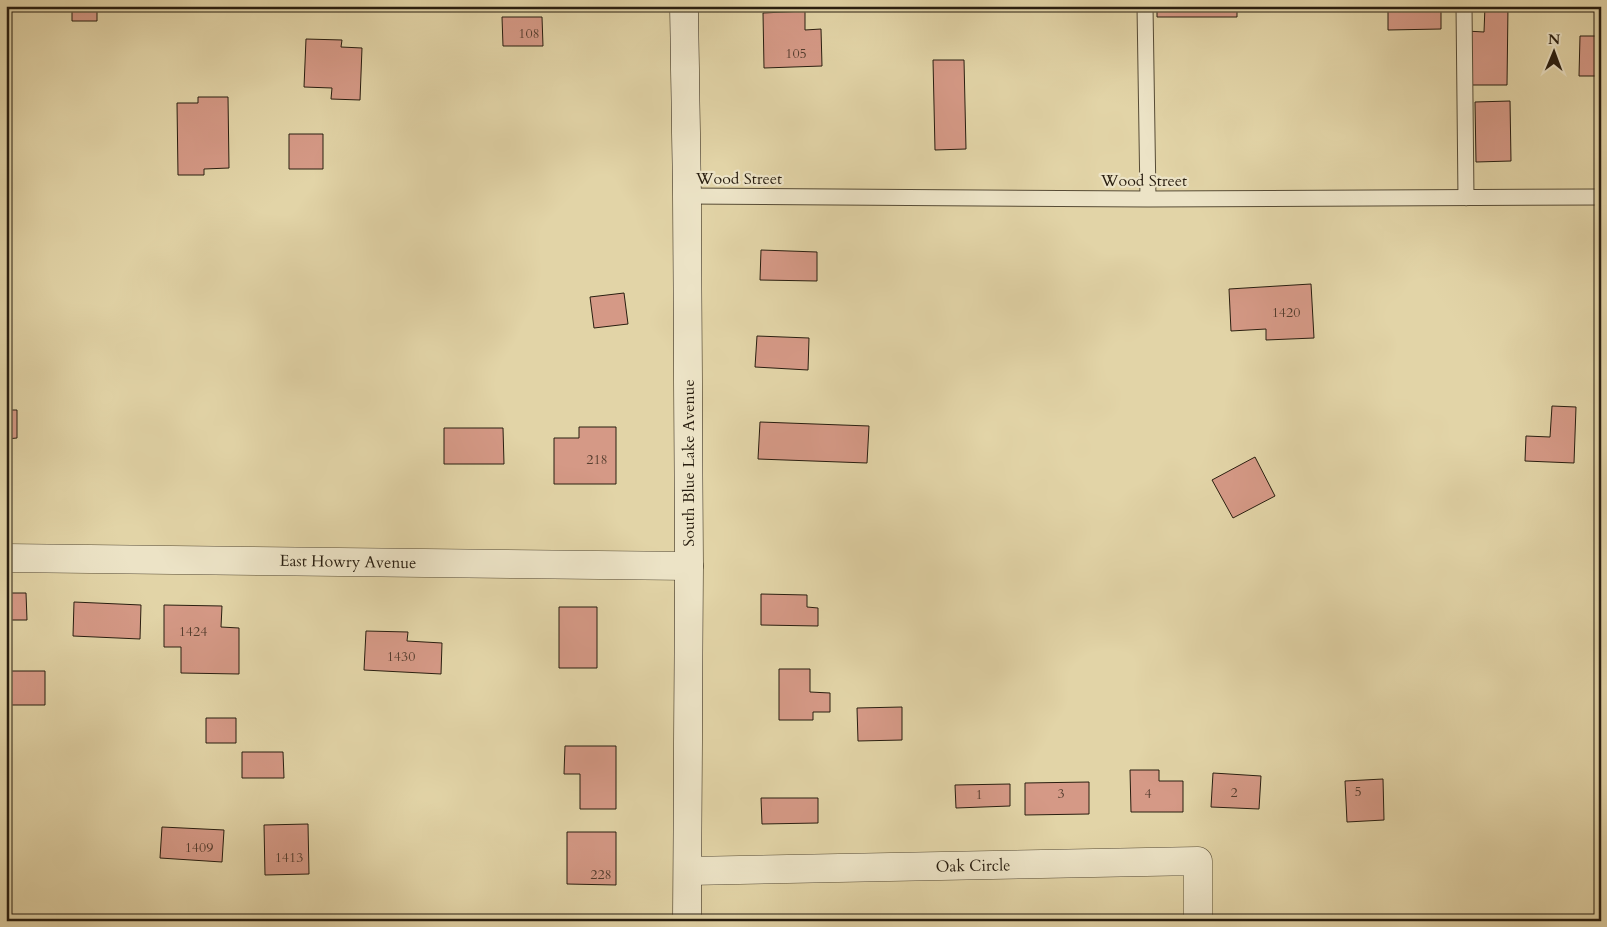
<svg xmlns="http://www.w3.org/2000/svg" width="1607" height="927" viewBox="0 0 1607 927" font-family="Cardo,serif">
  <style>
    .building { fill: #d59986; stroke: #291e10 }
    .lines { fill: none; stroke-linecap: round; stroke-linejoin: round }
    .lane-casing { stroke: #574c36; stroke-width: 17 }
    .street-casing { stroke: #574c36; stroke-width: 29 }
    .secondary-casing { stroke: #291e10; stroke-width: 29 }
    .lane { stroke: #ece3c6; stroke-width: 15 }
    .street { stroke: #ece3c6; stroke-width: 28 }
    .secondary { stroke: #ece3c6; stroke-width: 28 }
    .labels { text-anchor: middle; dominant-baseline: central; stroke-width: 4.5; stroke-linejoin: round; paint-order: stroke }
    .number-label { font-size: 14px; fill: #543d2e }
    .street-label { font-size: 16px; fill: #291e10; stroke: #ece3c6 }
  </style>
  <rect width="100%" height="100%" fill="#e2d4a7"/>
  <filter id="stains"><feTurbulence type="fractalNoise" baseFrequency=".004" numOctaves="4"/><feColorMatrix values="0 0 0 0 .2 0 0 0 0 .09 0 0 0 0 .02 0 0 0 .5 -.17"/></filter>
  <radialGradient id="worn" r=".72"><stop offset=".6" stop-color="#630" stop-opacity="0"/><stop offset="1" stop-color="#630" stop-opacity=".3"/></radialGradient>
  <path class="building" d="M 72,6 L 97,6 L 97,21 L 72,21 Z
    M 1157,6 L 1237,6 L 1237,17 L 1157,17 Z
    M 1388,6 L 1441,6 L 1441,29 L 1388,30 Z
    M 1485,6 L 1508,6 L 1507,85 L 1465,85 L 1466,31 L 1484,32 Z
    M 805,11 L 805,30 L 821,29 L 822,66 L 764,68 L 763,13 Z
    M 502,17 L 542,17 L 543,46 L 503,46 Z
    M 1580,36 L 1601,36 L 1601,76 L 1579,76 Z
    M 306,39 L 342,40 L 341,47 L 362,48 L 360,100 L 331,99 L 332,88 L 304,87 Z
    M 933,60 L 964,60 L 966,149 L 935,150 Z
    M 198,97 L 228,97 L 229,168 L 204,169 L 204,175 L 178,175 L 177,103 L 198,103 Z
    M 1510,101 L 1511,161 L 1476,162 L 1475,102 Z
    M 289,134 L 323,134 L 323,169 L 289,169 Z
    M 761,250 L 817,252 L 817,281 L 760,280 Z
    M 1311,284 L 1314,338 L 1266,340 L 1266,329 L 1231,331 L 1229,289 Z
    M 624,293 L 628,324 L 594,328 L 590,297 Z
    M 757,336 L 809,338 L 808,370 L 755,367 Z
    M 1552,406 L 1576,407 L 1574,463 L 1525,461 L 1526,436 L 1550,437 Z
    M 6,410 L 17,410 L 17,438 L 6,439 Z
    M 760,422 L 869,426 L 867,463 L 758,459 Z
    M 579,427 L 616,427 L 616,484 L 554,484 L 554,438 L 579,438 Z
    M 444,428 L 503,428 L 504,464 L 444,464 Z
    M 1255,457 L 1275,496 L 1233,518 L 1212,480 Z
    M 6,593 L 26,593 L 27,620 L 6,620 Z
    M 761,594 L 807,595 L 807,607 L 818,608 L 818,626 L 761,625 Z
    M 74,602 L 141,605 L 140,639 L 73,636 Z
    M 164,605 L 222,606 L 221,627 L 239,628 L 239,674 L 181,673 L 181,647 L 164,647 Z
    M 559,607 L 597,607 L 597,668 L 559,668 Z
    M 366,631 L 408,632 L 407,641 L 442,643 L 441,674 L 364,670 Z
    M 779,669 L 810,669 L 810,692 L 830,693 L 830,712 L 813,712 L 813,720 L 779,720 Z
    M 6,671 L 45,671 L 45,705 L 6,705 Z
    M 902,707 L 902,740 L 858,741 L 857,708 Z
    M 206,718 L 236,718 L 236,743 L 206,743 Z
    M 6,745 L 9,745 L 9,804 L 6,804 Z
    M 565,746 L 616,746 L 616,809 L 580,809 L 580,774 L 564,774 Z
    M 242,752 L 283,752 L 284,778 L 242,778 Z
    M 1130,770 L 1159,770 L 1159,781 L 1183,781 L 1183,812 L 1131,812 Z
    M 1213,773 L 1261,776 L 1259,809 L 1211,807 Z
    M 1383,779 L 1384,820 L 1347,822 L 1345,781 Z
    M 1089,782 L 1089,814 L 1025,815 L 1025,783 Z
    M 1010,784 L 1010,806 L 956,808 L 955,785 Z
    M 761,798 L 818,798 L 818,823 L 762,824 Z
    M 308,824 L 309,874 L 265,875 L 264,825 Z
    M 162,827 L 224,830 L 222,862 L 160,858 Z
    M 567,832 L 616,832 L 616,885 L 567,884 Z
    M 1102,916 L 1157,918 L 1157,921 L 1101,921 Z"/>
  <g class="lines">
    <g class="lane-casing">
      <path id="lane" d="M 1145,6 L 1148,199
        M 1464,6 L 1466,198
        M 687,196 L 1148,199 L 1601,197"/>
    </g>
    <g class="street-casing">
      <path id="street" d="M 6,558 L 689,566
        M 689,871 L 1198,861 L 1198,921"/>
    </g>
    <g class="secondary-casing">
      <path id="secondary" d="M 684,6 L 687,196 L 689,566 L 687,921"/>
    </g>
    <use href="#lane" class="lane"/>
    <use href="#street" class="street"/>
    <use href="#secondary" class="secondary"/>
  </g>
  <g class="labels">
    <g class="number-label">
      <text x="529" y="33">108</text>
      <text x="796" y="53">105</text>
      <text x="1286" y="312">1420</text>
      <text x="597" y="459">218</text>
      <text x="193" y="631">1424</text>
      <text x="401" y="656">1430</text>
      <text x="1358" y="791">5</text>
      <text x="1234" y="792">2</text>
      <text x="1061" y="793">3</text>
      <text x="1148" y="793">4</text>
      <text x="979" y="794">1</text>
      <text x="199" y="847">1409</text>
      <text x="289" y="857">1413</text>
      <text x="601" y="874">228</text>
    </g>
    <g class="street-label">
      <text x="739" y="179">Wood Street</text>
      <text x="1144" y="181">Wood Street</text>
      <text transform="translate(689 463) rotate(-90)">South Blue Lake Avenue</text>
      <text transform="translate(348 562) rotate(1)">East Howry Avenue</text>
      <text transform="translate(973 866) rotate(-1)">Oak Circle</text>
    </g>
  </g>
  <rect width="1607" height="927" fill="none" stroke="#e2d4a7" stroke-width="25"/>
  <rect x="8" y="8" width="1592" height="912" fill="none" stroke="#291e10" stroke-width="2.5"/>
  <rect x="12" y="12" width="1582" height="902" fill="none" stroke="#291e10"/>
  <g transform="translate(1554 52) rotate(1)" stroke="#ece3c6" stroke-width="4" paint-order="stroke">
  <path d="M0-4L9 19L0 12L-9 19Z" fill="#291e10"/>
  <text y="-8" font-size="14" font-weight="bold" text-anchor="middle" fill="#291e10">N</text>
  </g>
  <rect width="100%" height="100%" filter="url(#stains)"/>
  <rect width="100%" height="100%" fill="url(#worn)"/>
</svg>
